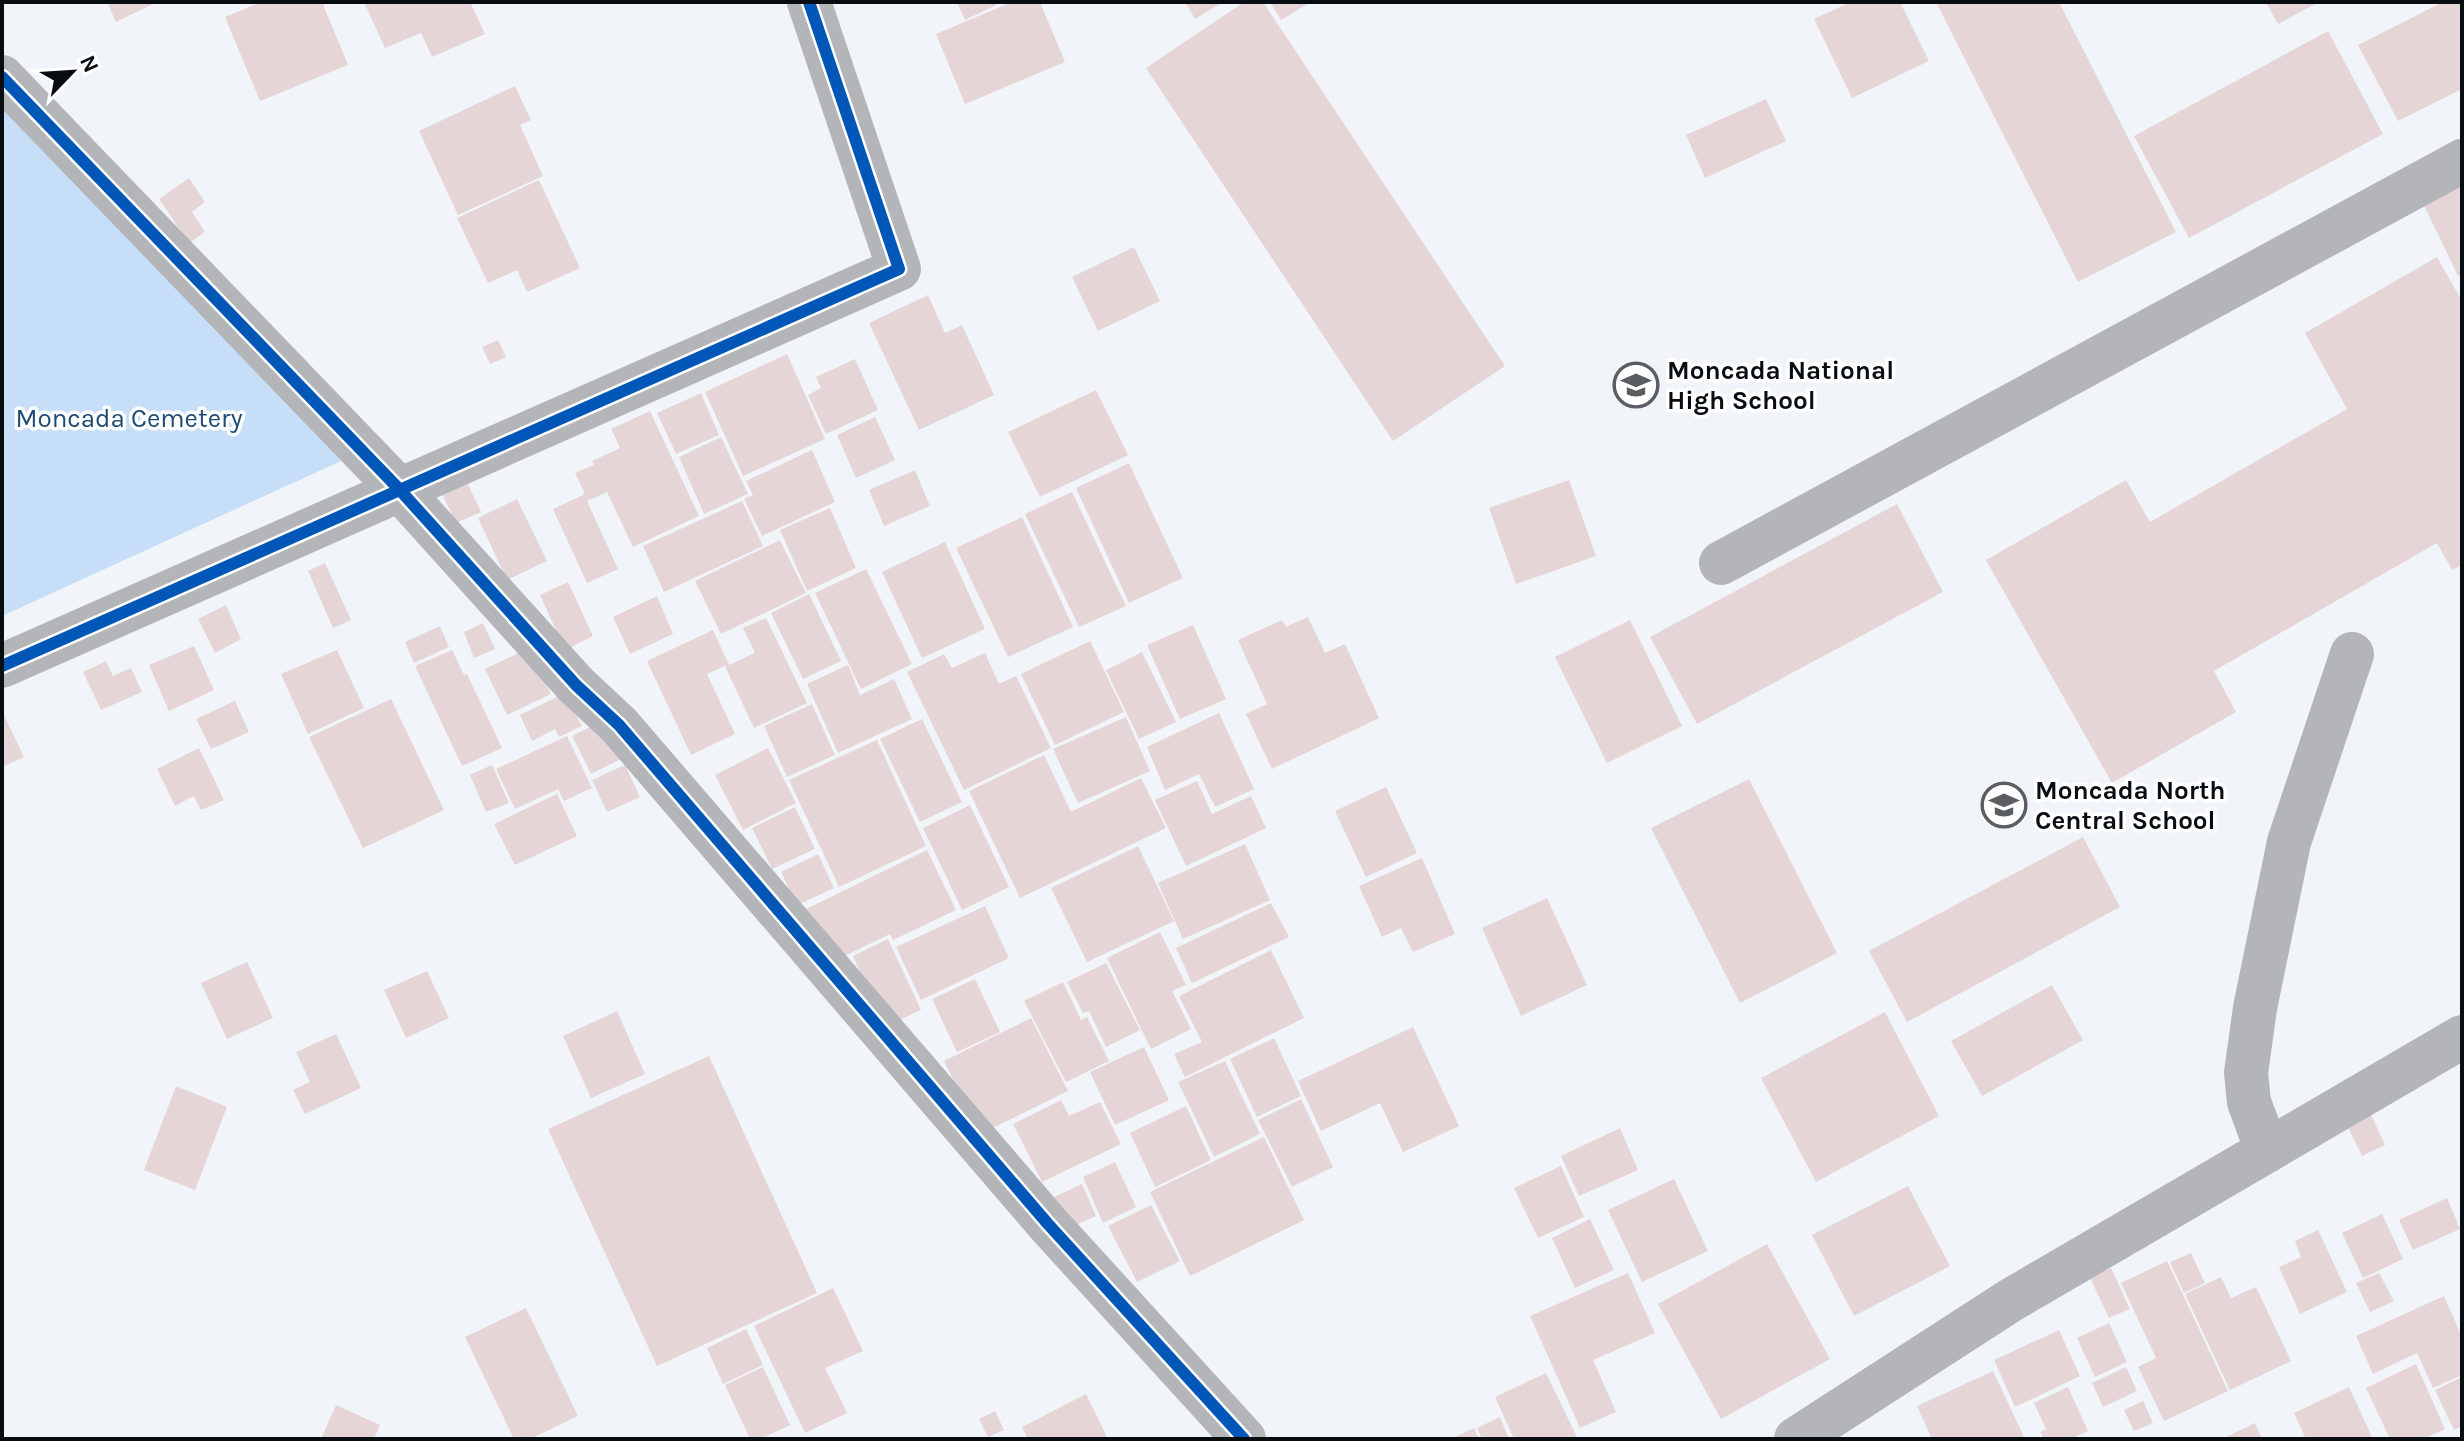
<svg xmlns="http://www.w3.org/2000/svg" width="2464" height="1441" viewBox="0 0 2464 1441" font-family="Karla,sans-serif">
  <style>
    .green { fill: #c6def7 }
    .building { fill: #e5d5d7 }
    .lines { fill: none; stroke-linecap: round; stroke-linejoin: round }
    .minor { stroke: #b3b5b8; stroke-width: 44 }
    .cycleway-casing { stroke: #fff; stroke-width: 17 }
    .cycleway { stroke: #0057b8; stroke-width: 12 }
    .labels { text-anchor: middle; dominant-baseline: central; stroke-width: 7; stroke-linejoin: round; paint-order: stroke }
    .poi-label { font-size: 26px; font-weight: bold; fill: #080d11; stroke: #fff; text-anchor: start }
    .park-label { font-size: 26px; fill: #1c4b75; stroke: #fff }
  </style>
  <rect width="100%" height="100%" fill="#f1f5fa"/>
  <path class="green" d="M 2,86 L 341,461 L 2,616 Z"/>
  <path class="building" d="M 107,2 L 152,2 L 153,4 L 116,22 Z
    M 261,2 L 322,2 L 348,65 L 260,101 L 225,17 Z
    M 364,2 L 470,2 L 485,34 L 432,57 L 421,33 L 385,48 Z
    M 957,2 L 1002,2 L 965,20 Z
    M 1012,2 L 1040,2 L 1065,62 L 965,104 L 936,34 Z
    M 1185,2 L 1223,2 L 1195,19 Z
    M 1244,2 L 1263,2 L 1505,366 L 1393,441 L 1146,68 Z
    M 1270,2 L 1311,2 L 1281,20 Z
    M 1851,2 L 1900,2 L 1929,61 L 1852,98 L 1814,19 Z
    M 1936,2 L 2059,2 L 2176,232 L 2078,282 Z
    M 2266,2 L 2319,2 L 2278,24 Z
    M 2443,2 L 2462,2 L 2462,89 L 2398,121 L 2358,45 Z
    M 2328,31 L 2383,134 L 2189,238 L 2134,136 Z
    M 515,86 L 531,120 L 520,125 L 543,176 L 458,215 L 419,131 Z
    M 1766,99 L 1786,141 L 1705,178 L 1686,135 Z
    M 2462,174 L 2462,274 L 2458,276 L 2419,195 Z
    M 189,178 L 205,202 L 192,212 L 205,232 L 189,243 L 159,199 Z
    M 539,180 L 580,268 L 527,292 L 517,270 L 488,283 L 457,218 Z
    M 1134,247 L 1160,301 L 1098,331 L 1072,277 Z
    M 2437,257 L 2462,301 L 2462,565 L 2452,570 L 2437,543 L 2214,671 L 2236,712 L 2112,783 L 1986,560 L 2126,480 L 2150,522 L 2347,409 L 2305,333 Z
    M 928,295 L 945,333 L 962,325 L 994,395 L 919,430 L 869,323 Z
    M 498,340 L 506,357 L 490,364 L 482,347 Z
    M 787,354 L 825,439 L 743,476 L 705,392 Z
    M 855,359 L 878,410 L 826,434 L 808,395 L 821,388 L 816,377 Z
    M 1096,390 L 1128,455 L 1040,497 L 1008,432 Z
    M 701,393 L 719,435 L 676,454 L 657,413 Z
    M 650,411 L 699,516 L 633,547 L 607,492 L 587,501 L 618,569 L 587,583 L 553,509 L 585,494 L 575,473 L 594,465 L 592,461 L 620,448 L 611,429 Z
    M 875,417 L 895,460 L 856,478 L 837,435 Z
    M 721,437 L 748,494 L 704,514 L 679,457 Z
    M 812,450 L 835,502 L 762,536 L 744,499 L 753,495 L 746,481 Z
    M 1129,463 L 1183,578 L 1129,603 L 1076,488 Z
    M 915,470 L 930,506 L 884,526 L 869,490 Z
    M 466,480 L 481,512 L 456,523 L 441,492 Z
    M 1569,480 L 1596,556 L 1516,584 L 1489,508 Z
    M 1072,492 L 1126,606 L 1079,627 L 1025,514 Z
    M 517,499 L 547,561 L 507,580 L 478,518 Z
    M 742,501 L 763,546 L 664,592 L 643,546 Z
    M 1897,504 L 1943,592 L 1697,724 L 1650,637 Z
    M 830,508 L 856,568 L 807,591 L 780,530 Z
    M 1022,517 L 1073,627 L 1008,657 L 956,548 Z
    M 780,540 L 806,593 L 721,634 L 695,581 Z
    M 945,542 L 985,629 L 922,658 L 882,572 Z
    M 325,563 L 351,620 L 333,628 L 308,571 Z
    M 866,569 L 912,664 L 861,689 L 815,593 Z
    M 568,582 L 593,636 L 565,650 L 540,595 Z
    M 809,594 L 841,661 L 803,679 L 771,613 Z
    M 657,596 L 673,634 L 630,654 L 613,617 Z
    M 226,605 L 241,639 L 215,653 L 198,619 Z
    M 1308,617 L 1325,653 L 1345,644 L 1379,718 L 1272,769 L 1246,714 L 1267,704 L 1238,640 L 1282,620 L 1286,627 Z
    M 766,618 L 807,703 L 754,728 L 725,666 L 707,674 L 735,734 L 691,755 L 647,661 L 713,630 L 729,665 L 755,653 L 743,628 Z
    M 1630,620 L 1682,726 L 1607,763 L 1555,657 Z
    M 483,623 L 495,649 L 474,658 L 464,632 Z
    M 1193,625 L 1226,699 L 1180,719 L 1147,645 Z
    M 440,626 L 449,647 L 414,663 L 405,642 Z
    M 1090,641 L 1124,712 L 1055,745 L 1021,674 Z
    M 194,646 L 214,690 L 169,711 L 149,665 Z
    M 529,648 L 551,694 L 507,715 L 485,669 Z
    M 337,650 L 364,708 L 308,734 L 281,674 Z
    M 452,650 L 464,675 L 467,674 L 502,748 L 462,766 L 415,666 Z
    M 1142,652 L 1176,722 L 1139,739 L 1106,670 Z
    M 985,653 L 999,684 L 1016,676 L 1051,748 L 964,790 L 907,672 L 944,654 L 952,668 Z
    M 106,661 L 113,676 L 131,668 L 142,692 L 101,710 L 83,672 Z
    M 848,665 L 860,695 L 894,679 L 912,719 L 838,753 L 807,684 Z
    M 565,693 L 582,726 L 559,737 L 555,729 L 532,741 L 520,715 Z
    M 391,699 L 444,810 L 363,848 L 309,737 Z
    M 235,701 L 249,732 L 211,749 L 196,719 Z
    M 812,704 L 835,755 L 787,777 L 764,726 Z
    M 2,711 L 24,757 L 2,767 Z
    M 1219,713 L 1254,789 L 1215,807 L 1199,774 L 1165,790 L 1147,747 Z
    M 1126,717 L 1150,771 L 1078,803 L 1053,749 Z
    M 608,718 L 627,756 L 591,774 L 572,736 Z
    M 922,719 L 962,802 L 920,822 L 880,739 Z
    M 567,736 L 592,788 L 564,801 L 558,789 L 515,809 L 496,769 Z
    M 877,740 L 926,846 L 839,887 L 789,780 Z
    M 199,748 L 224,800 L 201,810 L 194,796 L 175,806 L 157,769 Z
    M 768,748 L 796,803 L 743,830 L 715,775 Z
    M 1044,755 L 1071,812 L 1141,778 L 1166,828 L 1020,898 L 969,791 Z
    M 492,765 L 509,803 L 486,812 L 470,775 Z
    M 625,765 L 640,797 L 607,812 L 592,780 Z
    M 1749,779 L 1837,953 L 1740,1003 L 1651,828 Z
    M 1197,781 L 1212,814 L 1251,796 L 1266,828 L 1186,866 L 1155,800 Z
    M 1386,787 L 1417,853 L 1366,877 L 1335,811 Z
    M 557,794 L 577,836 L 515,865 L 494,824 Z
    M 970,805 L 1009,887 L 962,910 L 923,828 Z
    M 795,807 L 815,849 L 772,869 L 752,828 Z
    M 2083,837 L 2120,907 L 1907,1022 L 1869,951 Z
    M 1245,844 L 1270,900 L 1183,939 L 1158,883 Z
    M 1138,846 L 1174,921 L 1087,962 L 1051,888 Z
    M 927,850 L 956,910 L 893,940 L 890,934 L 830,963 L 804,910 Z
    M 818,854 L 834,888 L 797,905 L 781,872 Z
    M 1422,858 L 1455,934 L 1413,952 L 1401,928 L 1382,937 L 1359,886 Z
    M 1547,898 L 1587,985 L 1521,1016 L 1482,928 Z
    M 1271,903 L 1289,937 L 1192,983 L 1176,948 Z
    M 985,906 L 1009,958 L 921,1000 L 896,947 Z
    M 1160,932 L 1186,985 L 1172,991 L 1191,1029 L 1151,1049 L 1107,958 Z
    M 888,939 L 921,1010 L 886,1026 L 853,956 Z
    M 1271,950 L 1304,1018 L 1185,1077 L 1174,1054 L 1202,1042 L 1179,996 Z
    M 247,962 L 273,1018 L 227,1039 L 201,983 Z
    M 1106,963 L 1140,1030 L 1106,1047 L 1089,1011 L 1083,1013 L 1067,982 Z
    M 427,971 L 449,1018 L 406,1038 L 384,990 Z
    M 975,979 L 1000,1032 L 957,1052 L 932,999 Z
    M 1063,982 L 1081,1020 L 1087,1017 L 1109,1061 L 1066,1082 L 1024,1001 Z
    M 2052,985 L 2083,1040 L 1982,1096 L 1951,1041 Z
    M 617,1011 L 645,1074 L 591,1098 L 563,1036 Z
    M 1885,1012 L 1939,1116 L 1816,1182 L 1761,1078 Z
    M 1031,1018 L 1068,1091 L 980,1134 L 944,1061 Z
    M 1413,1027 L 1459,1126 L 1403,1152 L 1380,1103 L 1321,1131 L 1298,1081 Z
    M 336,1034 L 361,1088 L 305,1114 L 293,1090 L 310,1082 L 296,1052 Z
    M 1274,1038 L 1301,1096 L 1257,1117 L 1230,1059 Z
    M 1144,1047 L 1169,1100 L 1115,1125 L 1090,1072 Z
    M 709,1056 L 817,1293 L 657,1366 L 548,1129 Z
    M 1225,1061 L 1260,1134 L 1214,1157 L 1178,1082 Z
    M 176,1086 L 227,1107 L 195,1190 L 144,1170 Z
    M 1301,1099 L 1333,1167 L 1292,1187 L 1258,1120 Z
    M 1061,1100 L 1069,1116 L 1100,1102 L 1121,1144 L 1042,1182 L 1013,1124 Z
    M 1186,1106 L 1211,1160 L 1155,1187 L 1130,1133 Z
    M 2369,1110 L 2385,1145 L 2362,1156 L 2345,1121 Z
    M 1620,1128 L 1638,1170 L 1579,1196 L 1561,1156 Z
    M 1264,1137 L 1304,1220 L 1190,1276 L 1150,1192 Z
    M 1115,1162 L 1136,1207 L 1103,1223 L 1083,1177 Z
    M 1561,1166 L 1584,1217 L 1538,1238 L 1514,1188 Z
    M 1674,1179 L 1708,1251 L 1642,1282 L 1608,1210 Z
    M 1082,1184 L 1096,1216 L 1069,1228 L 1054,1197 Z
    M 1908,1186 L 1950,1266 L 1854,1316 L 1812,1235 Z
    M 2447,1198 L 2460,1229 L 2413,1250 L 2399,1220 Z
    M 1151,1205 L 1180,1261 L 1137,1282 L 1108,1226 Z
    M 2382,1214 L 2403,1259 L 2363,1278 L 2342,1233 Z
    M 1590,1219 L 1614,1270 L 1575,1288 L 1552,1238 Z
    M 2318,1230 L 2347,1292 L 2300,1314 L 2279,1267 L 2301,1257 L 2295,1241 Z
    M 1767,1244 L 1830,1359 L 1721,1419 L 1658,1304 Z
    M 2191,1253 L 2205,1283 L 2184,1293 L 2170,1262 Z
    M 2167,1261 L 2228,1391 L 2164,1421 L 2138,1367 L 2156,1358 L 2121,1283 Z
    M 2111,1268 L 2130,1309 L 2109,1318 L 2090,1278 Z
    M 1628,1273 L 1655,1333 L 1593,1360 L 1616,1412 L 1580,1428 L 1530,1316 Z
    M 2379,1273 L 2394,1301 L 2370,1312 L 2356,1283 Z
    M 2221,1277 L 2231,1298 L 2256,1287 L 2291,1361 L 2230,1390 L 2185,1294 Z
    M 833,1288 L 863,1351 L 825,1368 L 847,1413 L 805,1433 L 754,1326 Z
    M 2444,1296 L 2462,1337 L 2462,1375 L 2433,1388 L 2417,1353 L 2373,1374 L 2356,1336 Z
    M 526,1308 L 578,1416 L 530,1439 L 514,1439 L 465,1337 Z
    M 2109,1323 L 2127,1362 L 2095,1377 L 2077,1338 Z
    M 746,1329 L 763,1365 L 723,1384 L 707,1348 Z
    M 2059,1330 L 2080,1376 L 2015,1407 L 1994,1360 Z
    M 2416,1364 L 2445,1429 L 2423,1439 L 2390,1439 L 2366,1388 Z
    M 763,1367 L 790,1425 L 761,1439 L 750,1439 L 725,1385 Z
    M 2126,1367 L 2137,1391 L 2103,1407 L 2092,1383 Z
    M 1993,1371 L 2025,1439 L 1932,1439 L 1917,1406 Z
    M 1546,1373 L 1578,1439 L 1514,1439 L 1495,1397 Z
    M 2462,1377 L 2462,1426 L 2454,1430 L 2435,1390 Z
    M 2068,1387 L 2088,1431 L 2071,1439 L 2044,1439 L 2040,1432 L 2046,1429 L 2034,1403 Z
    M 2349,1387 L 2373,1439 L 2306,1439 L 2294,1413 Z
    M 1086,1394 L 1107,1437 L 1103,1439 L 1028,1439 L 1022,1427 Z
    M 2143,1401 L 2153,1423 L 2134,1431 L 2124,1410 Z
    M 336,1405 L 380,1425 L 374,1439 L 321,1439 Z
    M 995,1411 L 1004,1430 L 988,1437 L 979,1419 Z
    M 1500,1417 L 1509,1439 L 1482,1439 L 1477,1428 Z
    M 2255,1423 L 2262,1439 L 2222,1439 Z
    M 1474,1428 L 1479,1439 L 1451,1439 Z"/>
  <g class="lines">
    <path class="minor" d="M 2,77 L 399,489 L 576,685 L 619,725 L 1048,1224 L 1244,1439
      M 1721,563 L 2462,161
      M 2,666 L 899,269 L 809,2
      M 2267,1151 L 2249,1102 L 2246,1073 L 2255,1008 L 2289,842 L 2352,654
      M 1796,1439 L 2011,1300 L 2462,1037"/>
    <g class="cycleway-casing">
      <path id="cycleway" d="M 2,77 L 399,489 L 576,685 L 619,725 L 1048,1224 L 1244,1439
        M 2,666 L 899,269 L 809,2"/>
    </g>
    <use href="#cycleway" class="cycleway"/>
  </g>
  <defs>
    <g id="school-ring" transform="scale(2.3)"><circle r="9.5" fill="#fff" stroke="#5a5e63" stroke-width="1.5"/><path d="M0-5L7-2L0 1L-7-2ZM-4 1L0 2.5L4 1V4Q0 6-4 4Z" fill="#5a5e63"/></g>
  </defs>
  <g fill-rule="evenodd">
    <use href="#school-ring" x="1636" y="385"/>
    <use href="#school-ring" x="2004" y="805"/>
  </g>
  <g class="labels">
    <g class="poi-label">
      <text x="1667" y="370">Moncada National<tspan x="1667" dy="30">High School</tspan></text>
      <text x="2035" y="790">Moncada North<tspan x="2035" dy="30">Central School</tspan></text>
    </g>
    <g class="park-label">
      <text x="129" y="418">Moncada Cemetery</text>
    </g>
  </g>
  <rect width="2464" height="1441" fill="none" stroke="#080d11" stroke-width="8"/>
  <g transform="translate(72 72) rotate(65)" stroke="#ffffff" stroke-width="6" paint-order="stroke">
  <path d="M0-6L14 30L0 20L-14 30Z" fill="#080d11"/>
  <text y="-12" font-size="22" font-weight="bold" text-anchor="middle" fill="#080d11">N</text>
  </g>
</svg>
